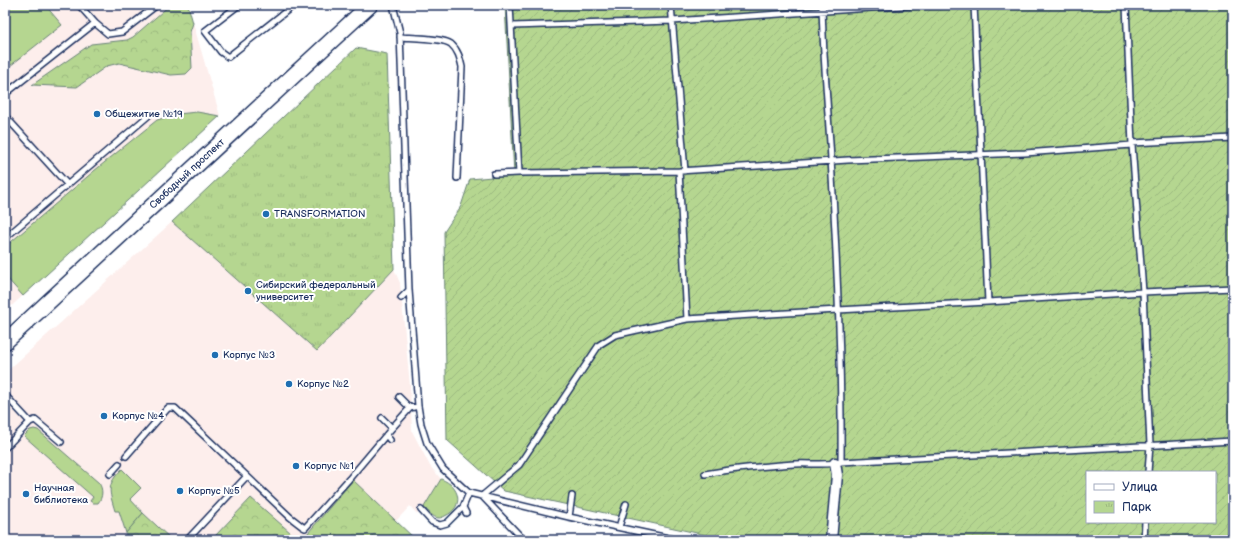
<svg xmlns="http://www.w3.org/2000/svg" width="1238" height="545" viewBox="0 0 1238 545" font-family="'Balsamiq Sans',sans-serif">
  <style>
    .built { fill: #fdeeec }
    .grass { fill: #b5d690; stroke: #688277 }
    .forest { fill: url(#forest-crowns); stroke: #688277 }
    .park { fill: url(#park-tufts); stroke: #688277 }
    .garden { fill: url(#garden-furrows); stroke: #688277; fill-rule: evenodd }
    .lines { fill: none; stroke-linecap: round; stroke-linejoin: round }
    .lane-casing { stroke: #1b2f5e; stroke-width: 8 }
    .street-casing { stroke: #1b2f5e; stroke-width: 13 }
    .secondary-casing { stroke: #1b2f5e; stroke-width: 18 }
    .lane { stroke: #fff; stroke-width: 5 }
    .street { stroke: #fff; stroke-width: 10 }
    .secondary { stroke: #fff; stroke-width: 15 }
    .poi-dot { fill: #1f6fb2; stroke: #fff; stroke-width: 1.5 }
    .labels { text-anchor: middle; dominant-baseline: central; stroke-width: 4; stroke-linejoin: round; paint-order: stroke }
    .poi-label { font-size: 10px; fill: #1b2f5e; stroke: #fff; text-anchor: start }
    .street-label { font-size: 10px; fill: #1b2f5e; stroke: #fff }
  </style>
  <defs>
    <pattern id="forest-crowns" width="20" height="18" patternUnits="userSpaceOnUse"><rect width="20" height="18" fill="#b5d690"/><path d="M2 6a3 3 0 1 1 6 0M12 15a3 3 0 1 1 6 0" fill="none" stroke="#9bb87f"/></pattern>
    <pattern id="park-tufts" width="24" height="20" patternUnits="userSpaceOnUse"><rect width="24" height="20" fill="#b5d690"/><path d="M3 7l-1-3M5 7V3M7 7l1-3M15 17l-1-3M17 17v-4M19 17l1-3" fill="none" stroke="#9bb87f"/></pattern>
    <pattern id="garden-furrows" width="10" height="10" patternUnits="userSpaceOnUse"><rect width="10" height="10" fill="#b5d690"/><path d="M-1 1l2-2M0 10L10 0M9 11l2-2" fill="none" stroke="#9bb87f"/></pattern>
  </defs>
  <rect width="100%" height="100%" fill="#fff"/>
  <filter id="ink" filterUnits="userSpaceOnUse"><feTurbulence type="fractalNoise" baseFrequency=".025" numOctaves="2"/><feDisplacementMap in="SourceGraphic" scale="8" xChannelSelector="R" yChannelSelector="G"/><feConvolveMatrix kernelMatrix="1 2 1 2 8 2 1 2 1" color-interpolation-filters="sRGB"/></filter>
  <g filter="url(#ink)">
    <path class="built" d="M 5,5 L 188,5 L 220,116 L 5,312 Z
      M 356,48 L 387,54 L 394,269 L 400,283 L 410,386 L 412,431 L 430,466 L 441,479 L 424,507 L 417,514 L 410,506 L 396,521 L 353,480 L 302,540 L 299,540 L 251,498 L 211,540 L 172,540 L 143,513 L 126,533 L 126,540 L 5,540 L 5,373 L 172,222 Z"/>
    <path class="grass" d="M 5,5 L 45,5 L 62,25 L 5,70 Z
      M 197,112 L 220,116 L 23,296 L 5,276 L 5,247 L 94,171 L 157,120 L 178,114 Z
      M 34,429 L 38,430 L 99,483 C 103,489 103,497 98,503 L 93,503 L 90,501 L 93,497 L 24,436 L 30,430 Z
      M 122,469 L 141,488 L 130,499 L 143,513 L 126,533 L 119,511 L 115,511 C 109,491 106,485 122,469 Z
      M 441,479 C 460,486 465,507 445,516 C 443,517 441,518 439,518 C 433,518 428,511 424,507 Z"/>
    <path class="forest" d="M 170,5 L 188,5 L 193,23 L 190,32 L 192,68 L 186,74 L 171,75 L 119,63 L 107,66 L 77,87 L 32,85 L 91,44 L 127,40 L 133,37 Z
      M 353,480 L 416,540 L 302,540 Z
      M 251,498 L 299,540 L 221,540 L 215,536 Z
      M 143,513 L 172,540 L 126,540 L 126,533 Z"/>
    <path class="park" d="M 356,48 L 387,54 L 394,269 L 317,351 L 172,222 Z"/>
    <path class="garden" d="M 505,5 L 1233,5 L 1233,540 L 729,540 L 504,491 L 447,440 L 444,232 L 461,206 L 470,179 L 514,175 ZM 1087,472 L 1215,472 L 1215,522 L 1087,522 Z"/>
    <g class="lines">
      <g class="lane-casing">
        <path id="lane" d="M 239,5 L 205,31 L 221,52 L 228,57 L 294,5
          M 393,5 L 400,33 L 409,290 L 418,406 L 421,424 L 427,443 L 443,469 L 469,493 L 569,517 L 678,540
          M 510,5 L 519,173 L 679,171 L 848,160 L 1025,153 L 1132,145 L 1132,143 L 1233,138
          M 671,5 L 685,171 L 679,171 L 687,319
          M 822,5 C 823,56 828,108 831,159 C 837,260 842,361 841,462 L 840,462
          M 974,5 L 988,302
          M 1126,5 L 1132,145 L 1143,292 L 1150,445 L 1148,472
          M 95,23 L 108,34 L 122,32 L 157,5
          M 512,26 L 672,21 L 917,5
          M 400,37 C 411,38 443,38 451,44 C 458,50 460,58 462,67 L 457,178
          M 5,94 L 95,23 L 79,5
          M 5,116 L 67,184
          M 494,174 L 519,173
          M 5,238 L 148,116
          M 401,298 L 409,290
          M 5,395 L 30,422 L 35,420 L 61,442
          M 399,397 L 410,408
          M 382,418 L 392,428
          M 386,435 L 390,440
          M 5,448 L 30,422
          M 126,456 L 168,408 L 175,408 L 290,517 L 303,527 L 305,528 L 349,479 L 392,428 L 410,408 L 418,406
          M 110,474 L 119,464
          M 705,474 C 734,468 765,466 795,464 C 810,463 827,466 841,462 L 1233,441
          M 463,507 L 466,513
          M 421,510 L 432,522 L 440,525 L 447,523 L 463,507 L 469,493
          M 569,517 L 572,496
          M 619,527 L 626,504
          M 187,540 L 247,476
          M 524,540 L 482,496 L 519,465 L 599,345 L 615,335 L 687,319 L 838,310 L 988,302 L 1143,292 L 1233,288
          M 1144,540 L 1145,522"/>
      </g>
      <g class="street-casing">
        <path id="street" d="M 831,540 L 837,475 L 835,463"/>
      </g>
      <g class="secondary-casing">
        <g id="secondary">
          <path id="s1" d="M 5,342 L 370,5"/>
        </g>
      </g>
      <use href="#lane" class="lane"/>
      <use href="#street" class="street"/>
      <use href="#secondary" class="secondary"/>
    </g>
  </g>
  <g class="poi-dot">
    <circle cx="97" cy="114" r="4"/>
    <circle cx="266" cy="214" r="4"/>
    <circle cx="248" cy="291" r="4"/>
    <circle cx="215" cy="355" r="4"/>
    <circle cx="289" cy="384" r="4"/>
    <circle cx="104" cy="416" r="4"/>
    <circle cx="296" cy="466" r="4"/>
    <circle cx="180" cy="491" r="4"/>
    <circle cx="26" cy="494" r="4"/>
  </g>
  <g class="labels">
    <g class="poi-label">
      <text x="105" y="114">Общежитие №19</text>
      <text x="274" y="214">TRANSFORMATION</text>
      <text x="256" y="285">Сибирский федеральный<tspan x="256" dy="12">университет</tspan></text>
      <text x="223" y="355">Корпус №3</text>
      <text x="297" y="384">Корпус №2</text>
      <text x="112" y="416">Корпус №4</text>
      <text x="304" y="466">Корпус №1</text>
      <text x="34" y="488">Научная<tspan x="34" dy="12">библиотека</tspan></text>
      <text x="188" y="491">Корпус №5</text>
    </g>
    <g class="street-label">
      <text stroke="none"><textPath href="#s1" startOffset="248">Свободный проспект</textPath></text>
    </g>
  </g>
  <rect width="1238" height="545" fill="none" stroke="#fff" stroke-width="20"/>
  <rect x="10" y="10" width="1218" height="525" fill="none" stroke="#1b2f5e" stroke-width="1.5" filter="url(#ink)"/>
  <rect x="1086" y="471" width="130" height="52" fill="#ffffff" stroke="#a4acbf"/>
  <rect x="1094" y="484" width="20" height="6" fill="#ffffff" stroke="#a4acbf"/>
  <text x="1122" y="491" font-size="12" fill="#1b2f5e">Улица</text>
  <rect x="1094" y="501" width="20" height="12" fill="url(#park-tufts)" stroke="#a4acbf"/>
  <text x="1122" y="511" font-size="12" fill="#1b2f5e">Парк</text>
</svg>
